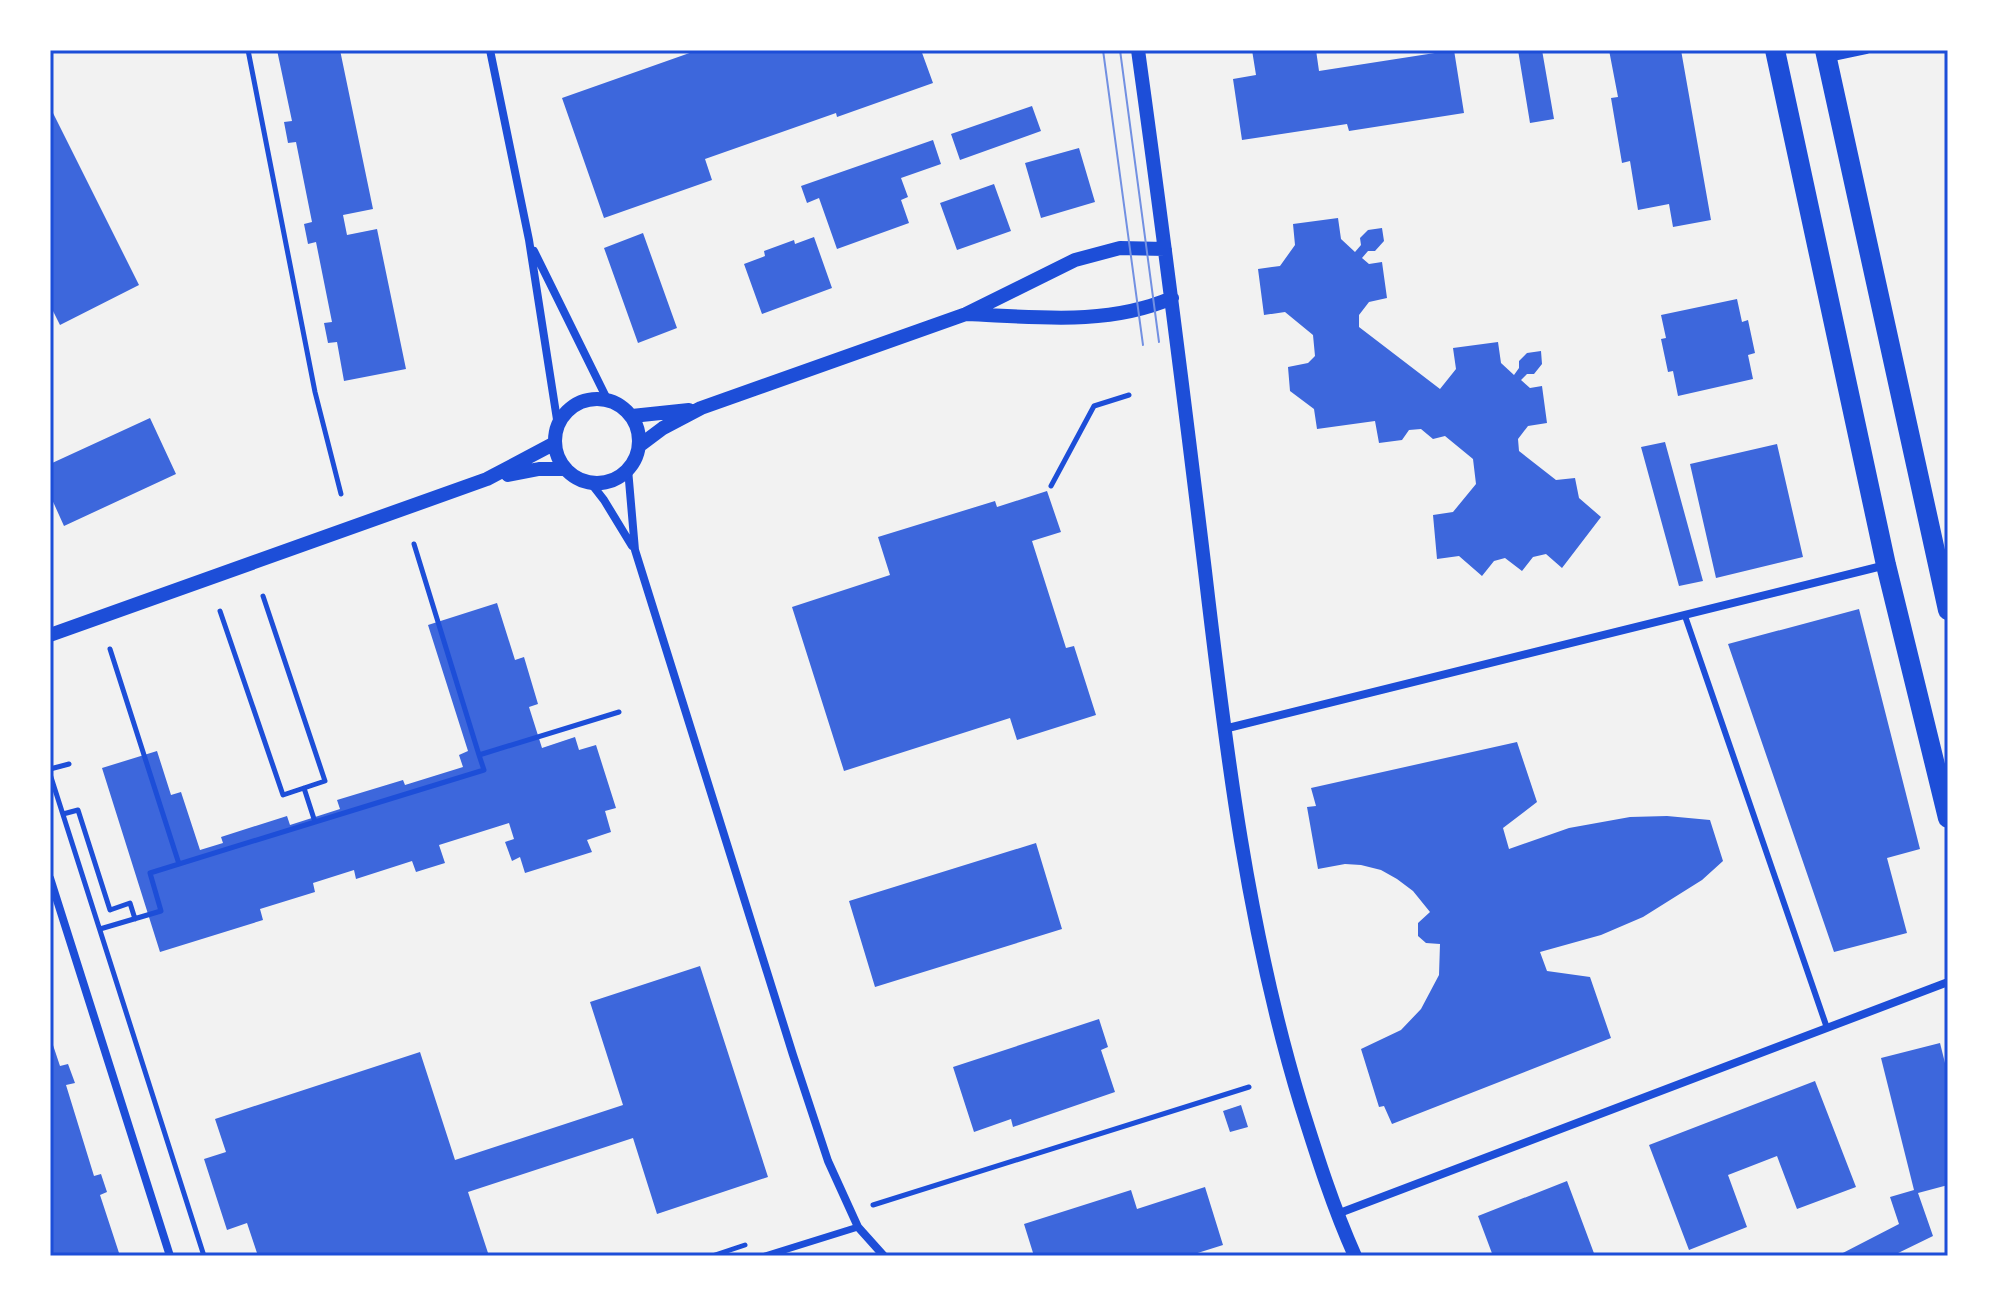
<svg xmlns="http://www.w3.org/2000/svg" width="1998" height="1306" viewBox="0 0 1998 1306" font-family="'Titillium Web',sans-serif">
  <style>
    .building { fill: #3d67dc }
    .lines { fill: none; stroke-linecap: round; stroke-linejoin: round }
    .path { stroke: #1d4ed8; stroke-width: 5 }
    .service { stroke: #1d4ed8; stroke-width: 6 }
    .pedestrian { stroke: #1d4ed8; stroke-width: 7 }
    .minor { stroke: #1d4ed8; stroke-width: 8 }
    .tertiary { stroke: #1d4ed8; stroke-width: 14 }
    .primary { stroke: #1d4ed8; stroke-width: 20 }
    .tram { stroke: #7290e2; stroke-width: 2 }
    .neatline { fill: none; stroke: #1d4ed8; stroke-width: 3 }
  </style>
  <rect width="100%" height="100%" fill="#f2f2f2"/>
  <path class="building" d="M 277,50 L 340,50 L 373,209 L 343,215 L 347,235 L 377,229 L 406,369 L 344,381 L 337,342 L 328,343 L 324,323 L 332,322 L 316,242 L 308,244 L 304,224 L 312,222 L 296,142 L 288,143 L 284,122 L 292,121 Z
    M 698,50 L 921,50 L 933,83 L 837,117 L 836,113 L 705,159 L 712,180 L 604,218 L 562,98 Z
    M 1252,50 L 1316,50 L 1319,71 L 1454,50 L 1464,113 L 1349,131 L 1347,124 L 1242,140 L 1233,79 L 1256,75 Z
    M 1518,50 L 1542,50 L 1554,119 L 1530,123 Z
    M 1609,50 L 1681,50 L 1711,220 L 1673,227 L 1669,204 L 1638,210 L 1630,161 L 1622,163 L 1611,98 L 1618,97 Z
    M 1032,106 L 1041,131 L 960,160 L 951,134 Z
    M 50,107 L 139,285 L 60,325 L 50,305 Z
    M 933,140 L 941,164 L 901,178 L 908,197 L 901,200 L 909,223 L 837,249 L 819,198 L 807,203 L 801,186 Z
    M 1079,148 L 1095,202 L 1041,218 L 1025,163 Z
    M 994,184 L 1011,231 L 957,250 L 940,203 Z
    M 1338,218 L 1341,239 L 1355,252 L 1361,245 L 1360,238 L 1368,230 L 1382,228 L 1384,241 L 1375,251 L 1368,251 L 1362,258 L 1369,264 L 1382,262 L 1387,298 L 1369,302 L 1359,315 L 1359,327 L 1440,389 L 1456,369 L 1453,348 L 1498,342 L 1501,363 L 1514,375 L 1519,368 L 1519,361 L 1527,353 L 1541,351 L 1542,364 L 1534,374 L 1527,374 L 1521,380 L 1530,388 L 1542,386 L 1547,423 L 1528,426 L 1518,439 L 1519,451 L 1556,480 L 1575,478 L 1579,498 L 1601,517 L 1562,568 L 1546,554 L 1533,557 L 1522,571 L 1505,558 L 1494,561 L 1482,576 L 1459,556 L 1437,559 L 1433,515 L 1453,512 L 1476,484 L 1473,459 L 1445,436 L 1433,439 L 1421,429 L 1409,430 L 1402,440 L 1379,443 L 1375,421 L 1317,429 L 1314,409 L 1290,391 L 1288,367 L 1308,363 L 1315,356 L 1313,335 L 1285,312 L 1264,315 L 1258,269 L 1280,266 L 1295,245 L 1293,224 Z
    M 643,233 L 677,328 L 638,343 L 604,248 Z
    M 814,237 L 832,288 L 762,314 L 744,264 L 765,256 L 764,251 L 794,240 L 795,244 Z
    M 1737,299 L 1742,322 L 1748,320 L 1755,353 L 1748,355 L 1753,379 L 1678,396 L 1673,371 L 1668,372 L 1661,339 L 1666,338 L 1661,315 Z
    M 150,418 L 176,474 L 64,526 L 50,495 L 50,464 Z
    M 1665,442 L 1703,581 L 1679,586 L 1641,447 Z
    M 1777,444 L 1803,557 L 1716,578 L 1690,464 Z
    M 1047,491 L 1061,532 L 1032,541 L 1066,648 L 1074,646 L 1096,715 L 1017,740 L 1010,718 L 844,771 L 792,607 L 890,575 L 878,537 L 995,501 L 997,507 Z
    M 497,603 L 515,660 L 524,657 L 538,704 L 529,707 L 542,748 L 575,737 L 579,750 L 596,745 L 616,808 L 605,811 L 611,832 L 587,840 L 592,852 L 525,873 L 520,857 L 512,861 L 505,842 L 514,839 L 509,823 L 439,845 L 445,863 L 416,872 L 412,861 L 356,879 L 354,870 L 313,883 L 315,892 L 260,909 L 263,920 L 160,952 L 102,768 L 157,751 L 171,795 L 181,792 L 200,850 L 223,843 L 221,837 L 287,816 L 290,825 L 340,809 L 337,800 L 403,780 L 405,785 L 463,767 L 459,755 L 468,751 L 428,625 Z
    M 1859,609 L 1920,849 L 1887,858 L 1907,933 L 1834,952 L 1728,644 Z
    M 1517,742 L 1537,802 L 1503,828 L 1509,849 L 1569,828 L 1630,817 L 1667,816 L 1710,820 L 1723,861 L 1702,880 L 1643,917 L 1601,935 L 1540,952 L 1547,971 L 1590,977 L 1611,1038 L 1392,1124 L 1384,1106 L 1379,1107 L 1361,1049 L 1401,1030 L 1421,1009 L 1439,975 L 1440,944 L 1426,943 L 1418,936 L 1418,923 L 1430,912 L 1413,891 L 1397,879 L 1381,870 L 1361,865 L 1345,864 L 1318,869 L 1307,807 L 1316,806 L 1311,788 Z
    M 1036,843 L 1062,929 L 875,987 L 849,901 Z
    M 700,966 L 768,1177 L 657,1214 L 633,1138 L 468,1192 L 489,1256 L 258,1256 L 247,1223 L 227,1230 L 204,1159 L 226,1152 L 215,1119 L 420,1052 L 455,1160 L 623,1105 L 590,1002 Z
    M 1099,1019 L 1108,1047 L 1101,1050 L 1115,1092 L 1013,1127 L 1011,1119 L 974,1132 L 953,1067 Z
    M 50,1036 L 60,1066 L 68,1064 L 75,1083 L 66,1085 L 94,1176 L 101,1174 L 107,1192 L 100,1195 L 120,1256 L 50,1256 Z
    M 1940,1043 L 1948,1075 L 1948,1185 L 1918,1193 L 1933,1236 L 1892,1256 L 1837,1256 L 1899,1224 L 1890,1197 L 1914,1190 L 1881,1058 Z
    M 1815,1081 L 1856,1187 L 1797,1209 L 1777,1156 L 1728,1175 L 1747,1227 L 1689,1250 L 1649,1145 Z
    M 1241,1105 L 1248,1127 L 1230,1132 L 1223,1111 Z
    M 1567,1181 L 1595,1256 L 1493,1256 L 1478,1216 Z
    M 1205,1187 L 1223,1245 L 1188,1256 L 1034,1256 L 1024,1224 L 1131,1190 L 1137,1209 Z"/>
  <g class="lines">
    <path class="path" d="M 248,50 L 315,392 L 341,494
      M 1051,486 L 1094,406 L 1129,395
      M 414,544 L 479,755
      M 263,596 L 325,781 L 304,788
      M 110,649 L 179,864
      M 50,769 L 69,764
      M 50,774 L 204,1256
      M 63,814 L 78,810 L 110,910 L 130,903 L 135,919
      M 315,822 L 484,770 L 479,755 L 619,712
      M 100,929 L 161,911 L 150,873 L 315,822 L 304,788 L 283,795 L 220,611
      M 873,1205 L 1249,1087
      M 712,1256 L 745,1245"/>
    <path class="service" d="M 1685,616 L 1827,1028"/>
    <path class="pedestrian" d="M 765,1256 L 858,1227"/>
    <path class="minor" d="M 490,50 L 529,240 L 558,426
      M 1828,58 L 1866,50
      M 534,251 L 608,401
      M 628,469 L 635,550 L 793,1055 L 828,1161 L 858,1227 L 884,1256
      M 590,482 L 604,500 L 632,546
      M 1224,729 L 1886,565
      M 50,878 L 170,1256
      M 1337,1214 L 1948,982"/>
    <path class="tertiary" d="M 1138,50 C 1162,223 1184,397 1205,571 C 1226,751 1248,931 1301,1105 C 1317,1156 1333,1207 1355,1256
      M 967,314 C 1036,317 1107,326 1172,298
      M555 441a42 42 0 1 1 84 0a42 42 0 1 1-84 0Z
      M 632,416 L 689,410
      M 639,446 L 663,428 L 701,408 L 966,314 L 1075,260 L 1120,248 L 1165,249
      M 508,475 L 539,469 L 566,469
      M 50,635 L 487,479 L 555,443"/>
    <path class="primary" d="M 1775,50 L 1886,565 L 1948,818
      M 1825,50 L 1948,610"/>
    <path class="tram" d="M 1103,50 L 1143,345
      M 1120,50 L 1159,342"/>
  </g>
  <rect width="1998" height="1306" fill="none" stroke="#ffffff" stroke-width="104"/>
  <rect x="52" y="52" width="1894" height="1202" class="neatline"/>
</svg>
